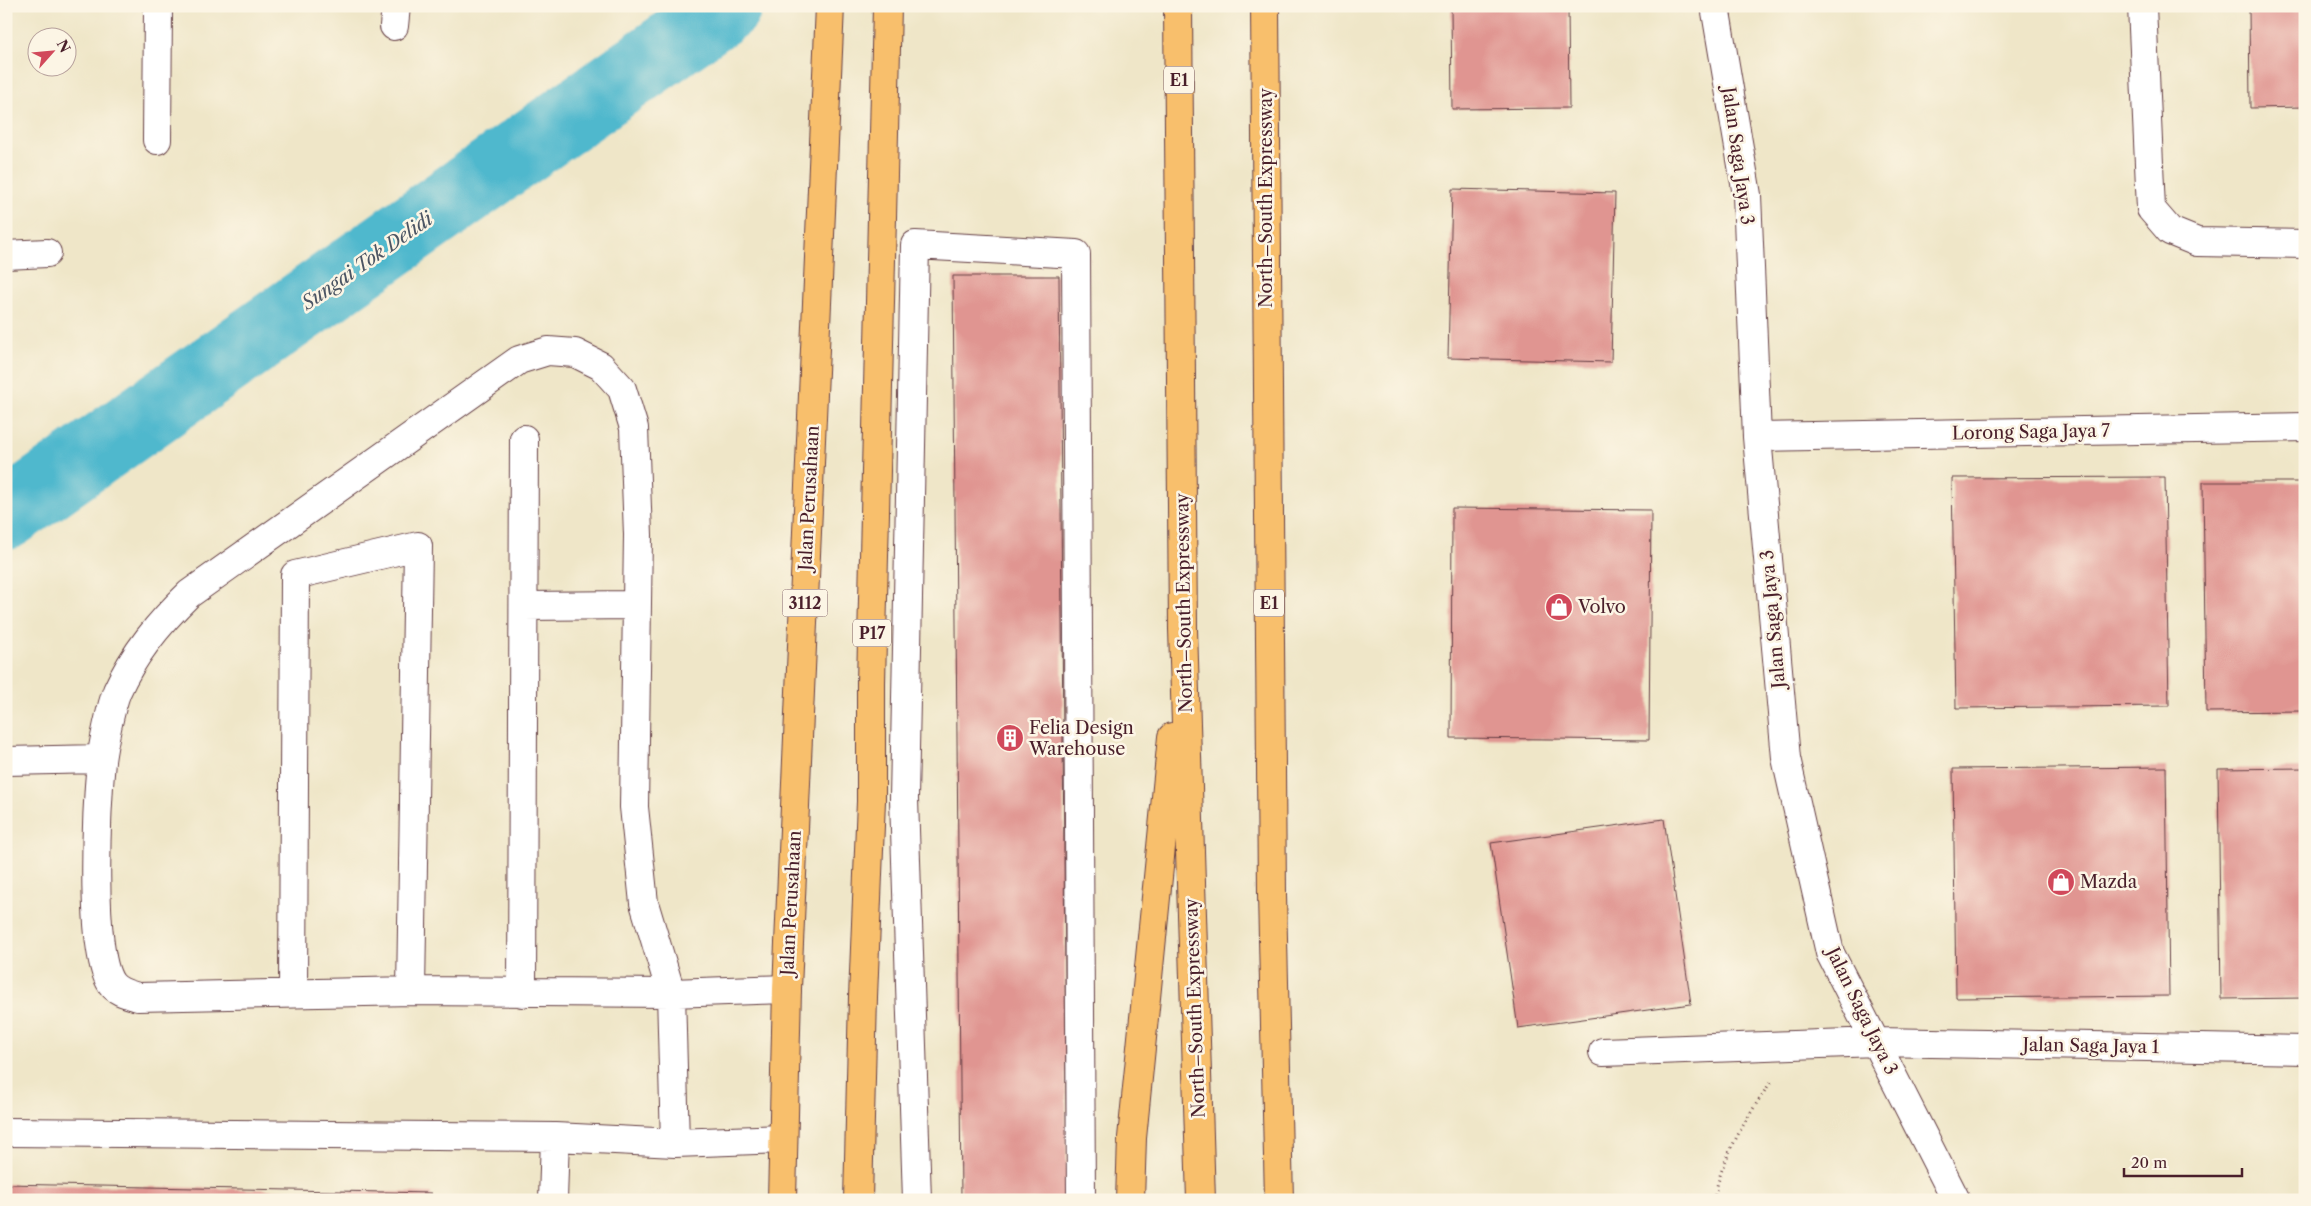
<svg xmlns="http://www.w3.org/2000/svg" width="2311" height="1206" viewBox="0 0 2311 1206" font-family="'Libre Caslon Text',serif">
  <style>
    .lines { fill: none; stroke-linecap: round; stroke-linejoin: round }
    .stream { stroke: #4fb8cd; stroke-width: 11 }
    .river { stroke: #4fb8cd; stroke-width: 70 }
    .building { fill: #e09591 }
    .minor-casing { stroke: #633d43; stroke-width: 30 }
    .major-casing { stroke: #633d43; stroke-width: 30 }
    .highway-casing { stroke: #633d43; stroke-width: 30 }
    .path { stroke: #633d43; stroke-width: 3; stroke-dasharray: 1 4; stroke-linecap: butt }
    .minor { stroke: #fff; stroke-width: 28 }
    .major { stroke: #f8bf6c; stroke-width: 28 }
    .highway { stroke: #f8bf6c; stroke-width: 28 }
    .labels { text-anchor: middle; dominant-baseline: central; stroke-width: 5; stroke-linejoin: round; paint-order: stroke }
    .shield { fill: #fcf5e5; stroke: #7f5f63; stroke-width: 1 }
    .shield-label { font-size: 16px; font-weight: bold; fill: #4a1f2b }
    .street-label { font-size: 18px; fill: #4a1f2b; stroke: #fcf5e5 }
    .poi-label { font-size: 18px; fill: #4a1f2b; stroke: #fcf5e5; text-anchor: start }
    .water-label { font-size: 19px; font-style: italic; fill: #4c5564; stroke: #fcf5e5 }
  </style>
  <rect width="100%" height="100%" fill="#fcf5e5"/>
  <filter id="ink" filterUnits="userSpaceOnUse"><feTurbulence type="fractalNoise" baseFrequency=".02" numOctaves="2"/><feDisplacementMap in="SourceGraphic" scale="10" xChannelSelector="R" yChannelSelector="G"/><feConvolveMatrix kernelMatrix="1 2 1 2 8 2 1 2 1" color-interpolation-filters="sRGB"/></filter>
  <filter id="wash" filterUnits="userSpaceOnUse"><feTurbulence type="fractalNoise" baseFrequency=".0096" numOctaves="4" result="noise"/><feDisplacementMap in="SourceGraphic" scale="20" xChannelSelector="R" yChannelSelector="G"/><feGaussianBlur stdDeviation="1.12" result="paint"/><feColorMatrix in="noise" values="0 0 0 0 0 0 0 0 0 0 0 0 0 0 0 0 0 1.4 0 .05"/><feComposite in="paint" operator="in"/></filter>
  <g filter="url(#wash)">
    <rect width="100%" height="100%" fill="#efe6c8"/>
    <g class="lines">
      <path class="stream" d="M 707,22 L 707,6"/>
      <path class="river" d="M 6,515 L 727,6"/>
    </g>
    <g id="blocks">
      <path class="building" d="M 1451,6 L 1568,6 L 1569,108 L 1452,109 Z
        M 2249,6 L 2305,6 L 2305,107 L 2250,108 Z
        M 1452,189 L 1615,193 L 1611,362 L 1448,358 Z
        M 953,276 L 1059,276 L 1067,1200 L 961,1200 Z
        M 2165,477 L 2169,706 L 1956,708 L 1952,478 Z
        M 2203,482 L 2305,482 L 2305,711 L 2206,712 Z
        M 1452,508 L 1651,510 L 1649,740 L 1451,738 Z
        M 2166,767 L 2169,996 L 1956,998 L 1953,769 Z
        M 2305,768 L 2305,998 L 2221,999 L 2218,769 Z
        M 1664,819 L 1691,1004 L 1518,1028 L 1491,843 Z
        M 6,1184 L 431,1193 L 431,1200 L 6,1200 Z"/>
    </g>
  </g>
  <g filter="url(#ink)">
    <use href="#blocks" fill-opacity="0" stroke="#633d43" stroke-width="1"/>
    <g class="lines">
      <g class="minor-casing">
        <path id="minor" d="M 1715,6 L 1747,195 L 1757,437 L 1786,758 L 1830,953 L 1956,1200
          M 2142,6 L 2151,209 L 2170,231 L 2197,242 L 2305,244
          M 394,26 L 396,6
          M 157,140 L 158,6
          M 6,255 L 47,253
          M 1757,437 L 2305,427
          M 524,606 L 636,605
          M 6,761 L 101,759
          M 293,993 L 295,575 L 418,546 L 411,991
          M 522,993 L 524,439
          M 1603,1052 L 1877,1042 L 2305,1050
          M 6,1132 L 555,1137 L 675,1143 L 783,1139
          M 675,1143 L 671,993 L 644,903 L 634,807 L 638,535 L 634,428 L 622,389 L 601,366 L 575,353 L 548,351 L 519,360 L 189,594 C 159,623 134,653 117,691 C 111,706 103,745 101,761 C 97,804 89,951 111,983 C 117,992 128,994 138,997 L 411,991 L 671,993 L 787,989
          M 553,1200 L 555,1137
          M 917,1200 L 904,799 L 915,245 L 1076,254 L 1081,1200"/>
      </g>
      <g class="major-casing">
        <path id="major" d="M 782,1200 L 787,989 L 830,6
          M 858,1200 L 863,997 L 871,801 L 871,683 L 887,6"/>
      </g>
      <g class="highway-casing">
        <path id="highway" d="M 1178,6 L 1183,629 L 1201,1200
          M 1265,6 L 1272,895 L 1279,1200
          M 1130,1200 L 1132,1138 L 1172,737"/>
      </g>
      <path class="path" d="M 1714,1200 C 1721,1157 1748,1116 1772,1080"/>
      <use href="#minor" class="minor"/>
      <use href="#major" class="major"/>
      <use href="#highway" class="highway"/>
    </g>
  </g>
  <defs>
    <g id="shop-disc" transform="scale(1.4375)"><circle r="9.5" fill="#d1495b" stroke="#fcf5e5"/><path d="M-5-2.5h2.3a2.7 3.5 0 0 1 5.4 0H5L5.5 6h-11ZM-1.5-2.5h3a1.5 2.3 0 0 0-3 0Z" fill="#fff"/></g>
    <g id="building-disc" transform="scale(1.4375)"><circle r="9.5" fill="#d1495b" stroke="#fcf5e5"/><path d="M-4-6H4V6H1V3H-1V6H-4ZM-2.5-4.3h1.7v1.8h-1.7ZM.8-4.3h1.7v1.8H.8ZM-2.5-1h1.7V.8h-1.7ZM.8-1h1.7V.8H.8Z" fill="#fff"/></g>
  </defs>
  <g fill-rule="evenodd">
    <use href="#shop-disc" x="1559" y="607"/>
    <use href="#building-disc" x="1010" y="738"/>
    <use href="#shop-disc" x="2061" y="882"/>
  </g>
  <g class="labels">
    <g class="shield">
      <rect x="1164" y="66.5" width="30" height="27" rx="4"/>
      <rect x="782.5" y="589.5" width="45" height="27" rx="4"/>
      <rect x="1254" y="589.5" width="30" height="27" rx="4"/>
      <rect x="853" y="619.5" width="38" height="27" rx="4"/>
    </g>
    <g class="shield-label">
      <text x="1179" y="80">E1</text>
      <text x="805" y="603">3112</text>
      <text x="1269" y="603">E1</text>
      <text x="872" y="633">P17</text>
    </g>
    <g class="street-label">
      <text transform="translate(1738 156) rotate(82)">Jalan Saga Jaya 3</text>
      <text transform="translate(1266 198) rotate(-90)">North–South Expressway</text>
      <text transform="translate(2031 432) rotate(-1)">Lorong Saga Jaya 7</text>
      <text transform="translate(809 498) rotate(-87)">Jalan Perusahaan</text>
      <text transform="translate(1184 603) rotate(-91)">North–South Expressway</text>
      <text transform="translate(1773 619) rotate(-95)">Jalan Saga Jaya 3</text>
      <text transform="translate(791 903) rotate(-87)">Jalan Perusahaan</text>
      <text transform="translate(1195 1008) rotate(-92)">North–South Expressway</text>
      <text transform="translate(1862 1011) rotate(64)">Jalan Saga Jaya 3</text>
      <text transform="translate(2091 1046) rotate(1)">Jalan Saga Jaya 1</text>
    </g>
    <g class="poi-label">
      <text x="1578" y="607">Volvo</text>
      <text x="1029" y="728">Felia Design<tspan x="1029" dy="21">Warehouse</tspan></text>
      <text x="2080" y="882">Mazda</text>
    </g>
    <g class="water-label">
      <text transform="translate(367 261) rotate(-35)">Sungai Tok Delidi</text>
    </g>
  </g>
  <rect width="2311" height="1206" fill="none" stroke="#fcf5e5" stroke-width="25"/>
  <g transform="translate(52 52) rotate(63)"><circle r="24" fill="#fcf5e5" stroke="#b59f9b"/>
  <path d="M0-4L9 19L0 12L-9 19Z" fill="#d1495b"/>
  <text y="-8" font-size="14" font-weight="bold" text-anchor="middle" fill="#4a1f2b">N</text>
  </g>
  <path d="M2124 1168v8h118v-8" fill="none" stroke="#4a1f2b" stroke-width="2.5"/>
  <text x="2131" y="1168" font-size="15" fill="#4a1f2b" stroke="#fcf5e5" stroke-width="4" paint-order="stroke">20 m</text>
</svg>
